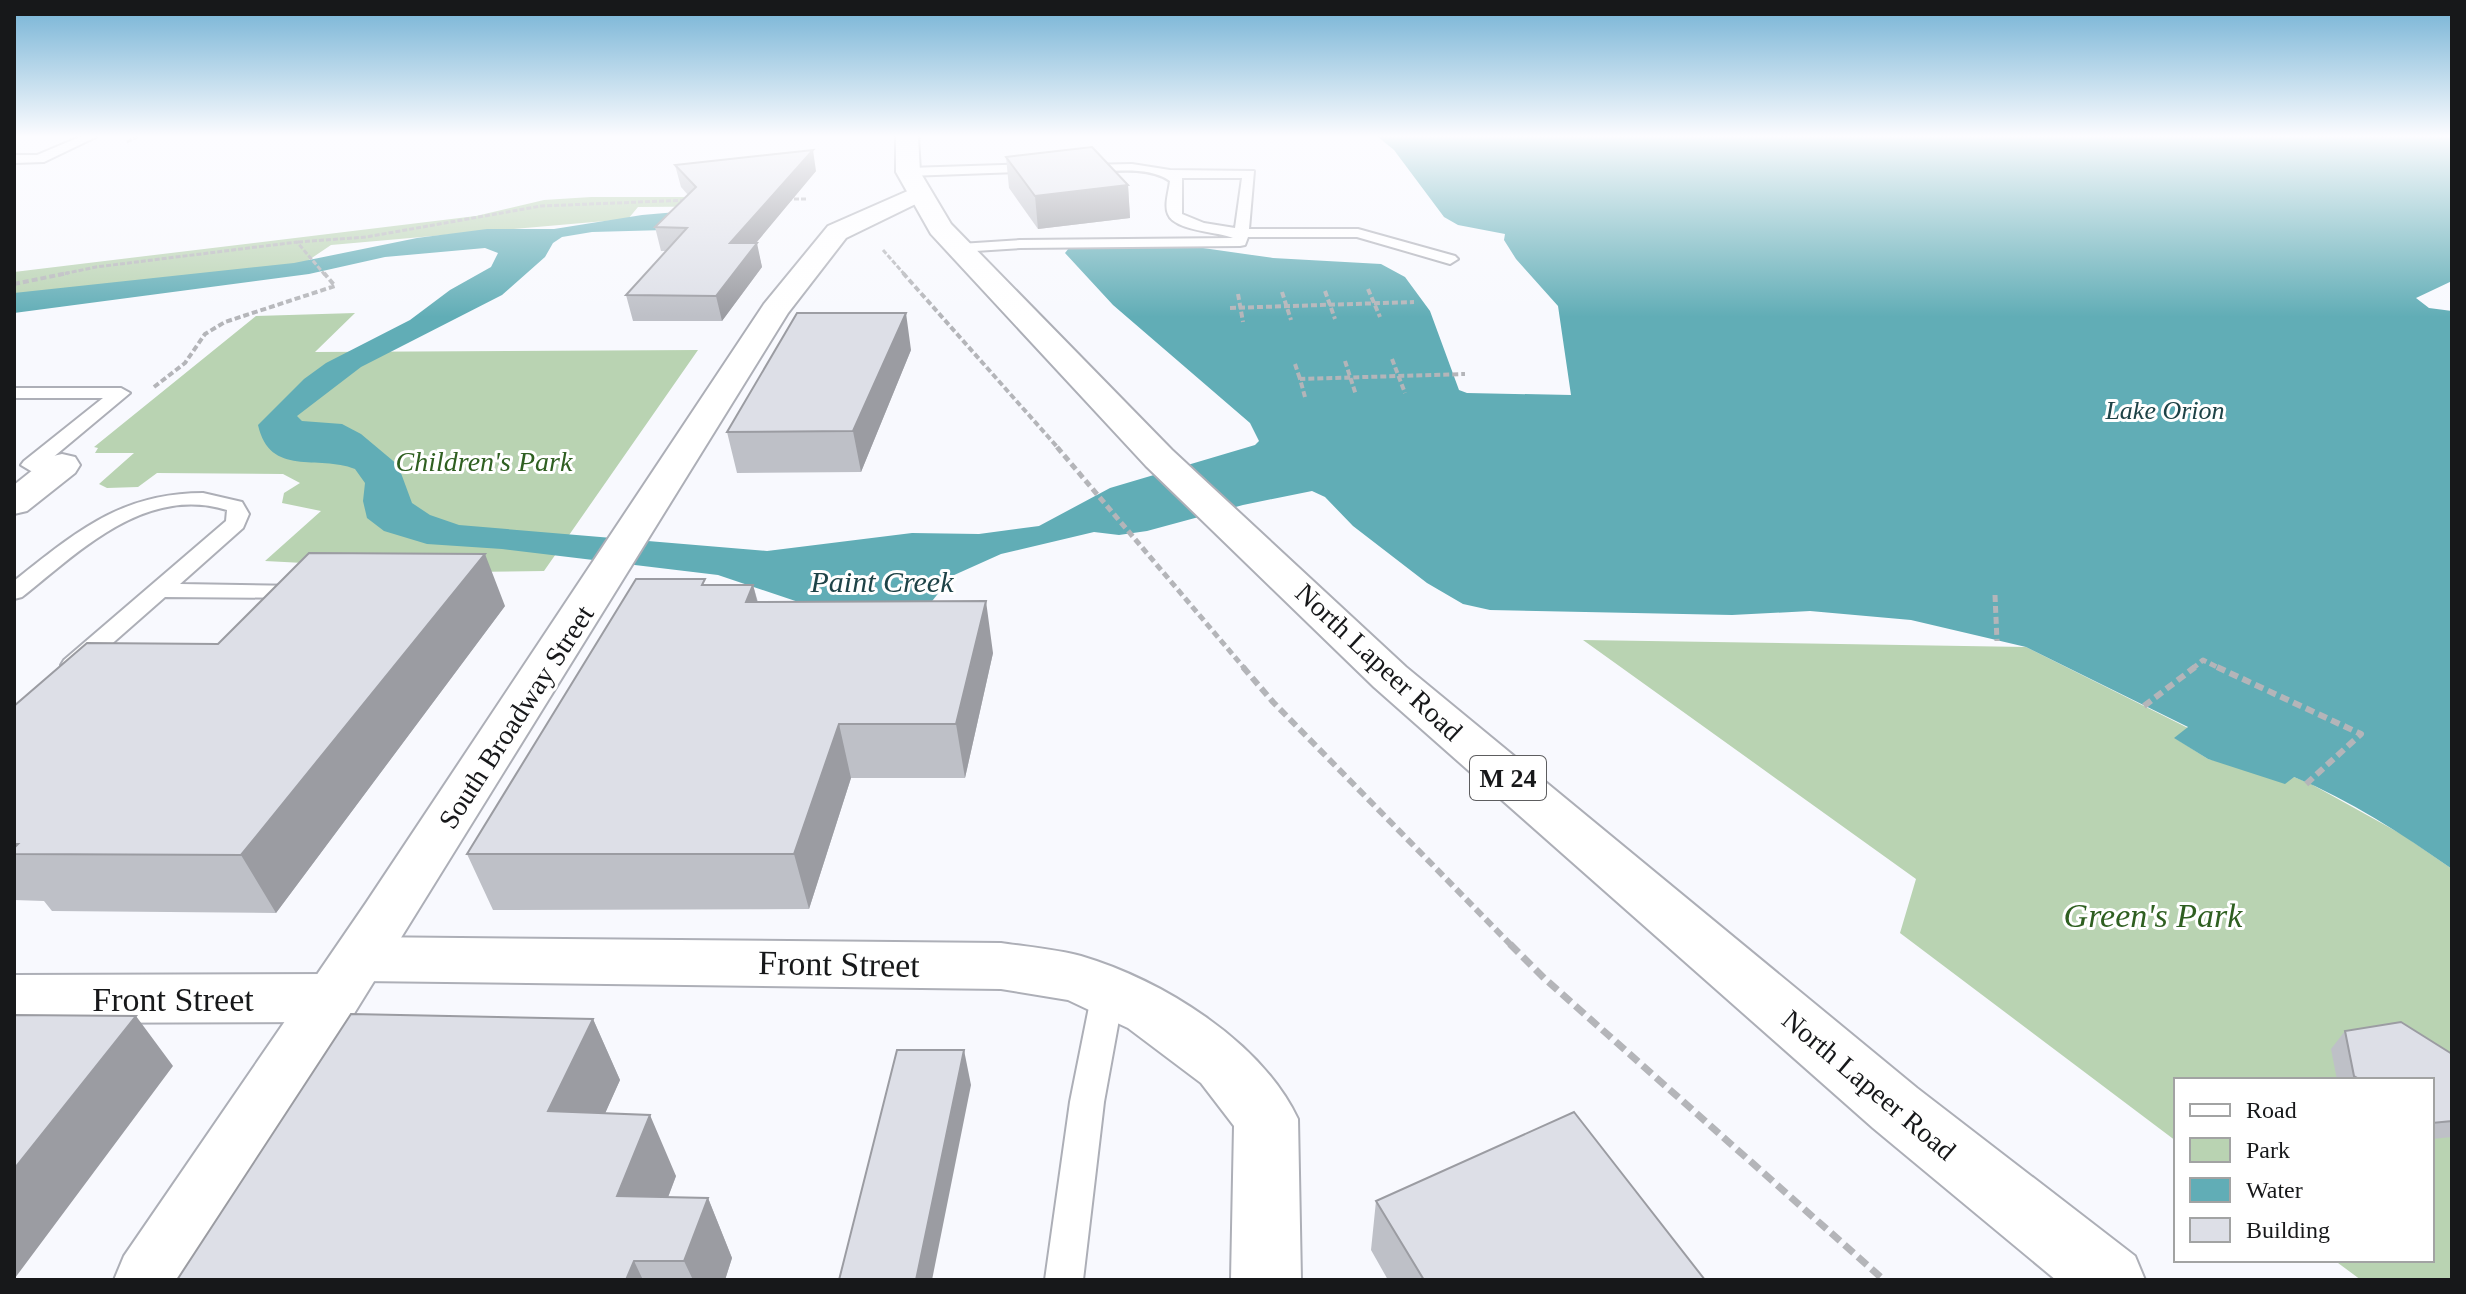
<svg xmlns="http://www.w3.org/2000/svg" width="2466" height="1294" viewBox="0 0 2466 1294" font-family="'Times New Roman',serif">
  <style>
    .green { fill: #b9d3b2 }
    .water { fill: #61adb6 }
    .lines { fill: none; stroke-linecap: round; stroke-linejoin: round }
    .service-casing { stroke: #adafb7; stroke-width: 4 }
    .minor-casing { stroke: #adafb7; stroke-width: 4 }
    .tertiary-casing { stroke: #adafb7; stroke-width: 4 }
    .primary-casing { stroke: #adafb7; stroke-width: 4 }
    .path-far4 { stroke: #b4b5b9; stroke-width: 3; stroke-dasharray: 5 2; stroke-linecap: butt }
    .path-far3 { stroke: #b4b5b9; stroke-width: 4; stroke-dasharray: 6 3; stroke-linecap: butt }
    .path-far2 { stroke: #b4b5b9; stroke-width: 5; stroke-dasharray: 7 4; stroke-linecap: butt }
    .path-far1 { stroke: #b4b5b9; stroke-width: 6; stroke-dasharray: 9 5; stroke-linecap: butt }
    .path { stroke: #b4b5b9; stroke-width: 7; stroke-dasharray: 12 6; stroke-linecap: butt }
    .service { fill: #fff; fill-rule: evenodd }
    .minor { fill: #fff; fill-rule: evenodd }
    .tertiary { fill: #fff; fill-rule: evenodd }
    .primary { fill: #fff; fill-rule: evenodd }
    .wall { fill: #bec0c7 }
    .shaded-wall { fill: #9b9ca2 }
    .building { fill: #dddfe7; stroke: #9b9ca2; stroke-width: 2 }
    .labels { text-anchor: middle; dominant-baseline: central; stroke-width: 6; stroke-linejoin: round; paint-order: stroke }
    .far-water-label { font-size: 26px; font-style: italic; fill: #1e4347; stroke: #fff }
    .shield { fill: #fff; stroke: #5d5d5f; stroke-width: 2 }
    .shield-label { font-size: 26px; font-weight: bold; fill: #17181a }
    .park-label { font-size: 28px; font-style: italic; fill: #2f5f21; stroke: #fff }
    .street-label { font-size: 28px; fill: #17181a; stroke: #fff }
    .water-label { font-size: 30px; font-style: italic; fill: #1e4347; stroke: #fff }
    .near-park-label { font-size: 34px; font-style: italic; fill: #2f5f21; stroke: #fff }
    .near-street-label { font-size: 34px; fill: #17181a; stroke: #fff }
  </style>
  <rect width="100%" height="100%" fill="#f8f9fe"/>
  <path class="green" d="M 591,197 L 773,197 L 781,206 L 638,207 L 628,219 L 331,245 L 294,270 L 14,306 L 14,272 L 476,216 L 544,200 Z
    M 355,313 L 315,352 L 698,350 L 544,571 L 379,573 L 323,564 L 265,561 L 321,511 L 282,503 L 284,493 L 300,483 L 283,474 L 157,473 L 138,487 L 107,488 L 99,484 L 134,453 L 95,453 L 98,448 L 94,447 L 256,316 Z
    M 1583,640 L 2026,647 L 2188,728 L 2175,738 L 2208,759 L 2294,777 L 2311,784 L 2403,835 L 2452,869 L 2452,1280 L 2361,1280 L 2334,1260 L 2432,1260 L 2432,1080 L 2176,1080 L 2176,1141 L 1900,933 L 1916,879 Z"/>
  <path class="water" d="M 1377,136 L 2452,136 L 2452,281 L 2416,298 L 2429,308 L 2452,311 L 2452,869 C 2402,834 2350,800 2294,777 L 2285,784 L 2208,759 L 2174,738 L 2188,727 L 2026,647 L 1911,620 L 1810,611 L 1732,615 L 1490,610 L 1463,604 L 1427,583 L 1353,526 L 1325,497 L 1312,491 L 1243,505 L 1147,531 L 1119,535 L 1094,532 L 1001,554 L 952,576 L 925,610 L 849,619 L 718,575 L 502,549 L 427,544 L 384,531 L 367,518 L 363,501 L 365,483 L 355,469 C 318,454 270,478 258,425 L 304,379 L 326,363 L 410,320 L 450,290 L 491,267 L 498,253 L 485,248 L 385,257 L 309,274 L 14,313 L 14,293 L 294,263 L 417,238 L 487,229 L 554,229 L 642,215 L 688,211 L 665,230 L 592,232 L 562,237 L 553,243 L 545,257 L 502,295 L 361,367 L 297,416 L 302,421 L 342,424 L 361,434 L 398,465 L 412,503 L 430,515 L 459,525 L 767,551 L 912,533 L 979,534 L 1039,526 L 1110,488 L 1255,445 L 1259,441 L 1250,423 L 1113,305 L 1065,253 L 1069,248 L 1196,247 L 1273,258 L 1381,264 L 1405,277 L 1430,311 L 1459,390 L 1467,393 L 1571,395 L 1558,306 L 1516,259 L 1504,240 L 1505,234 L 1458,225 L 1444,217 L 1394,150 Z"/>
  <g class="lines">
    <g class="service-casing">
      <path id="service" d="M 82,136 L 98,136 L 44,162 L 14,163 L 14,155 L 37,155 Z
        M 1038,164 L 1043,165 L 1043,171 L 908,176 L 901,172 L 908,168 Z
        M 1132,164 L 1170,170 L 1254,171 L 1249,229 L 1358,229 L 1455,256 L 1458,259 L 1450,264 L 1357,237 L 1248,237 L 1245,245 L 1240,246 L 1020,248 L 960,252 L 953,248 L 960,244 L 1020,240 L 1233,238 C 1220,232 1174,231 1168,214 C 1164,205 1169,191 1170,181 C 1147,165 1109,172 1082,173 L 1076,169 L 1082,165 ZM 1182,178 L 1242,178 L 1235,228 L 1204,223 L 1182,214 Z
        M 14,388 L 121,388 L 130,393 L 51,459 L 69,461 L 72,465 L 69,469 L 31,471 L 21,465 L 24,461 L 103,398 L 14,398 Z
        M 203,493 L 242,502 L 249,514 L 243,528 L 180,584 L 300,586 L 308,588 L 311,593 L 308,598 L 165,597 L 82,670 L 64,670 L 61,665 L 64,660 L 226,521 L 227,510 C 145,485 80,551 22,597 L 14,599 L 14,581 C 75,533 120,493 203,493 Z
        M 1108,979 L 1119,983 L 1124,992 L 1104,1102 L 1083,1280 L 1045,1280 L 1070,1102 L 1092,992 L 1097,983 Z"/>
    </g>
    <g class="minor-casing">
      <path id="minor" d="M 62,454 L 75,457 L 80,465 L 75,473 L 27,511 L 14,514 L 14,485 L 49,457 Z
        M 360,937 L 1001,943 C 1027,947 1055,949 1081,956 C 1162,980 1261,1041 1298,1119 L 1301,1280 L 1231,1280 L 1234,1126 L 1201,1083 L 1128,1028 L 1087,1009 L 1068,1000 L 1001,989 L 360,981 L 340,975 L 331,959 L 340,943 Z
        M 332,974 L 353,981 L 361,998 L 353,1015 L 332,1022 L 14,1023 L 14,975 Z"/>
    </g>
    <g class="tertiary-casing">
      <path id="tertiary" d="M 919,186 L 928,188 L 931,193 L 928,198 L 846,238 L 788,313 L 189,1280 L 114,1280 L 124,1256 L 366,903 L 764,304 L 828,226 Z"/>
    </g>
    <g class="primary-casing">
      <path id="primary" d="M 896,136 L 918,136 L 920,172 L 951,224 L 1172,450 L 1406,667 L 1917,1088 L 2135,1256 L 2145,1280 L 2056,1280 L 1873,1128 L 1374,687 L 1146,466 L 931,234 L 896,172 Z"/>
    </g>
    <path class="path-far4" d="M 127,142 L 139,136
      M 787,199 L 806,199
      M 298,242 L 366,237 L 541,206 L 689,200
      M 883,250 L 905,275
      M 58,275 L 96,267 L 297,242 L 325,275"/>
    <path class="path-far3" d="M 903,273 L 1059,449
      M 14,284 L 68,273
      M 1368,289 L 1380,317
      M 1325,291 L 1335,319
      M 1282,292 L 1291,320
      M 1238,294 L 1243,322
      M 1230,308 L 1414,302
      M 1392,359 L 1405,393
      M 1345,361 L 1356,395
      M 1295,364 L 1300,379
      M 154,387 L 185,363 L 205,334 L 225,322 L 335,286 L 324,273
      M 1305,397 L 1300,379 L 1465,374"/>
    <path class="path-far2" d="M 1057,447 L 1245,669
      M 1995,595 L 1997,641
      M 2192,669 L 2203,660 L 2221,669"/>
    <path class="path-far1" d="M 1243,667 L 1273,702 L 1512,946
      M 2217,667 L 2361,734 L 2305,785
      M 2144,706 L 2195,667"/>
    <path class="path" d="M 1510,944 L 1544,978 L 1884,1280"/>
    <use href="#service" class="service"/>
    <use href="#minor" class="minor"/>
    <use href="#tertiary" class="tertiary"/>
    <use href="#primary" class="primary"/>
  </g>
  <path class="wall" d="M 1006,157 L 1128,185 L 1130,218 L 1038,229 L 1009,188 Z
    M 675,165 L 816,171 L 756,243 L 762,267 L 722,321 L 633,321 L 626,295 L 666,251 L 661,251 L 655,227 L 688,195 L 681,187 Z
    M 911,350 L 861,472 L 737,473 L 727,432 Z
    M 707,585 L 753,585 L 758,602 L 993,653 L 965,778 L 851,778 L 809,909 L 493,910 L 467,854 Z
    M 505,606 L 276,913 L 52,911 L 44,901 L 14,900 L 14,706 L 218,644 Z
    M 593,1019 L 620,1080 L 605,1113 L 676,1176 L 668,1197 L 708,1198 L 732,1258 L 725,1280 L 177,1280 Z
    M 2345,1031 L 2452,1054 L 2452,1137 L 2432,1139 L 2432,1080 L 2337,1080 L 2331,1049 Z
    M 1376,1201 L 1705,1280 L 1388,1280 L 1371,1250 Z"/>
  <path class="shaded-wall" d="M 813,150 L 816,171 L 736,267 L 730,243 Z
    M 1128,185 L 1130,218 L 1038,229 L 1035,196 Z
    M 757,243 L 762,267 L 722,321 L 716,296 Z
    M 906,313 L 911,350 L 861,472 L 853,431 Z
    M 485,554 L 505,606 L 276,913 L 241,855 Z
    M 753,585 L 766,636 L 746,602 Z
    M 986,601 L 993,653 L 965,778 L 956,724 Z
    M 839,724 L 851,778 L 809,909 L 794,854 Z
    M 136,1016 L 173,1066 L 15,1278 L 14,1169 Z
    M 593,1019 L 620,1080 L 579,1172 L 548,1111 Z
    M 964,1050 L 971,1085 L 932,1280 L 916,1280 Z
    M 650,1115 L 676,1176 L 646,1256 L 617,1196 Z
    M 708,1198 L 732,1258 L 725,1280 L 693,1280 L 684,1261 Z
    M 634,1261 L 643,1280 L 626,1280 Z"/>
  <path class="building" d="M 1092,147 L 1128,185 L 1035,196 L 1006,157 Z
    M 813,150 L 730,243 L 757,243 L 716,296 L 626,295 L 687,228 L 655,227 L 696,187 L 675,165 Z
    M 797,313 L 906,313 L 853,431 L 727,432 Z
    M 309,553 L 485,554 L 241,855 L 14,854 L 14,848 L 18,844 L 14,844 L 14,706 L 87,643 L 218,644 Z
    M 636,579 L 705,579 L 702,585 L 753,585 L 746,602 L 986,601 L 956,724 L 839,724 L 794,854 L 467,854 Z
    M 351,1014 L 593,1019 L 548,1111 L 650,1115 L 617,1196 L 708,1198 L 684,1261 L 634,1261 L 626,1280 L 177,1280 Z
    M 14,1015 L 136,1016 L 14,1169 Z
    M 2401,1022 L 2452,1054 L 2452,1121 L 2432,1123 L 2432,1080 L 2361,1080 L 2354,1076 L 2345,1031 Z
    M 897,1050 L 964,1050 L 916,1280 L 839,1280 Z
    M 1574,1112 L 1705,1280 L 1424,1280 L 1376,1201 Z"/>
  <linearGradient id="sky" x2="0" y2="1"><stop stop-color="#72b1d4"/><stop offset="0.43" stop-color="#fcfcff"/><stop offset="1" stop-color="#fcfcff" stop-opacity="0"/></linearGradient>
  <rect width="2466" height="317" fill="url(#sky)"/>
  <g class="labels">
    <g class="far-water-label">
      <text x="2165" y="410">Lake Orion</text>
    </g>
    <rect class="shield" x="1470" y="756" width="76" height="44" rx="6"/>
    <g class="shield-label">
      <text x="1508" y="778">M 24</text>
    </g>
    <g class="park-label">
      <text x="484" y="461">Children's Park</text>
    </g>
    <g class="street-label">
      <text transform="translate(1379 662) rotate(43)">North Lapeer Road</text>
      <text transform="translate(516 717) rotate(-57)">South Broadway Street</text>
      <text transform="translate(1869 1085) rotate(40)">North Lapeer Road</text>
    </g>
    <g class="water-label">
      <text x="882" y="581">Paint Creek</text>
    </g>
    <g class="near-park-label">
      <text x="2153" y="915">Green's Park</text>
    </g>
    <g class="near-street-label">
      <text transform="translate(839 964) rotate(1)">Front Street</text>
      <text x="173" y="999">Front Street</text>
    </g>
  </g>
  <rect width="2466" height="1294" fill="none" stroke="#17181a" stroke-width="32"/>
  <rect x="2174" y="1078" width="260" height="184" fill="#ffffff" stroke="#a2a3a3" stroke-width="2"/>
  <rect x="2190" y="1104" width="40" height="12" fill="#ffffff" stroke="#a2a3a3" stroke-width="2"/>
  <text x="2246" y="1118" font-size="24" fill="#17181a">Road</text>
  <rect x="2190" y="1138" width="40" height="24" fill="#b9d3b2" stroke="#a2a3a3" stroke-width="2"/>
  <text x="2246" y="1158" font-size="24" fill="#17181a">Park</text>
  <rect x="2190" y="1178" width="40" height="24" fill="#61adb6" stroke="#a2a3a3" stroke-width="2"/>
  <text x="2246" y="1198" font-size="24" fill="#17181a">Water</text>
  <rect x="2190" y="1218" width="40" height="24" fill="#dddfe7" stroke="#a2a3a3" stroke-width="2"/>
  <text x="2246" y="1238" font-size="24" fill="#17181a">Building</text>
</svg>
